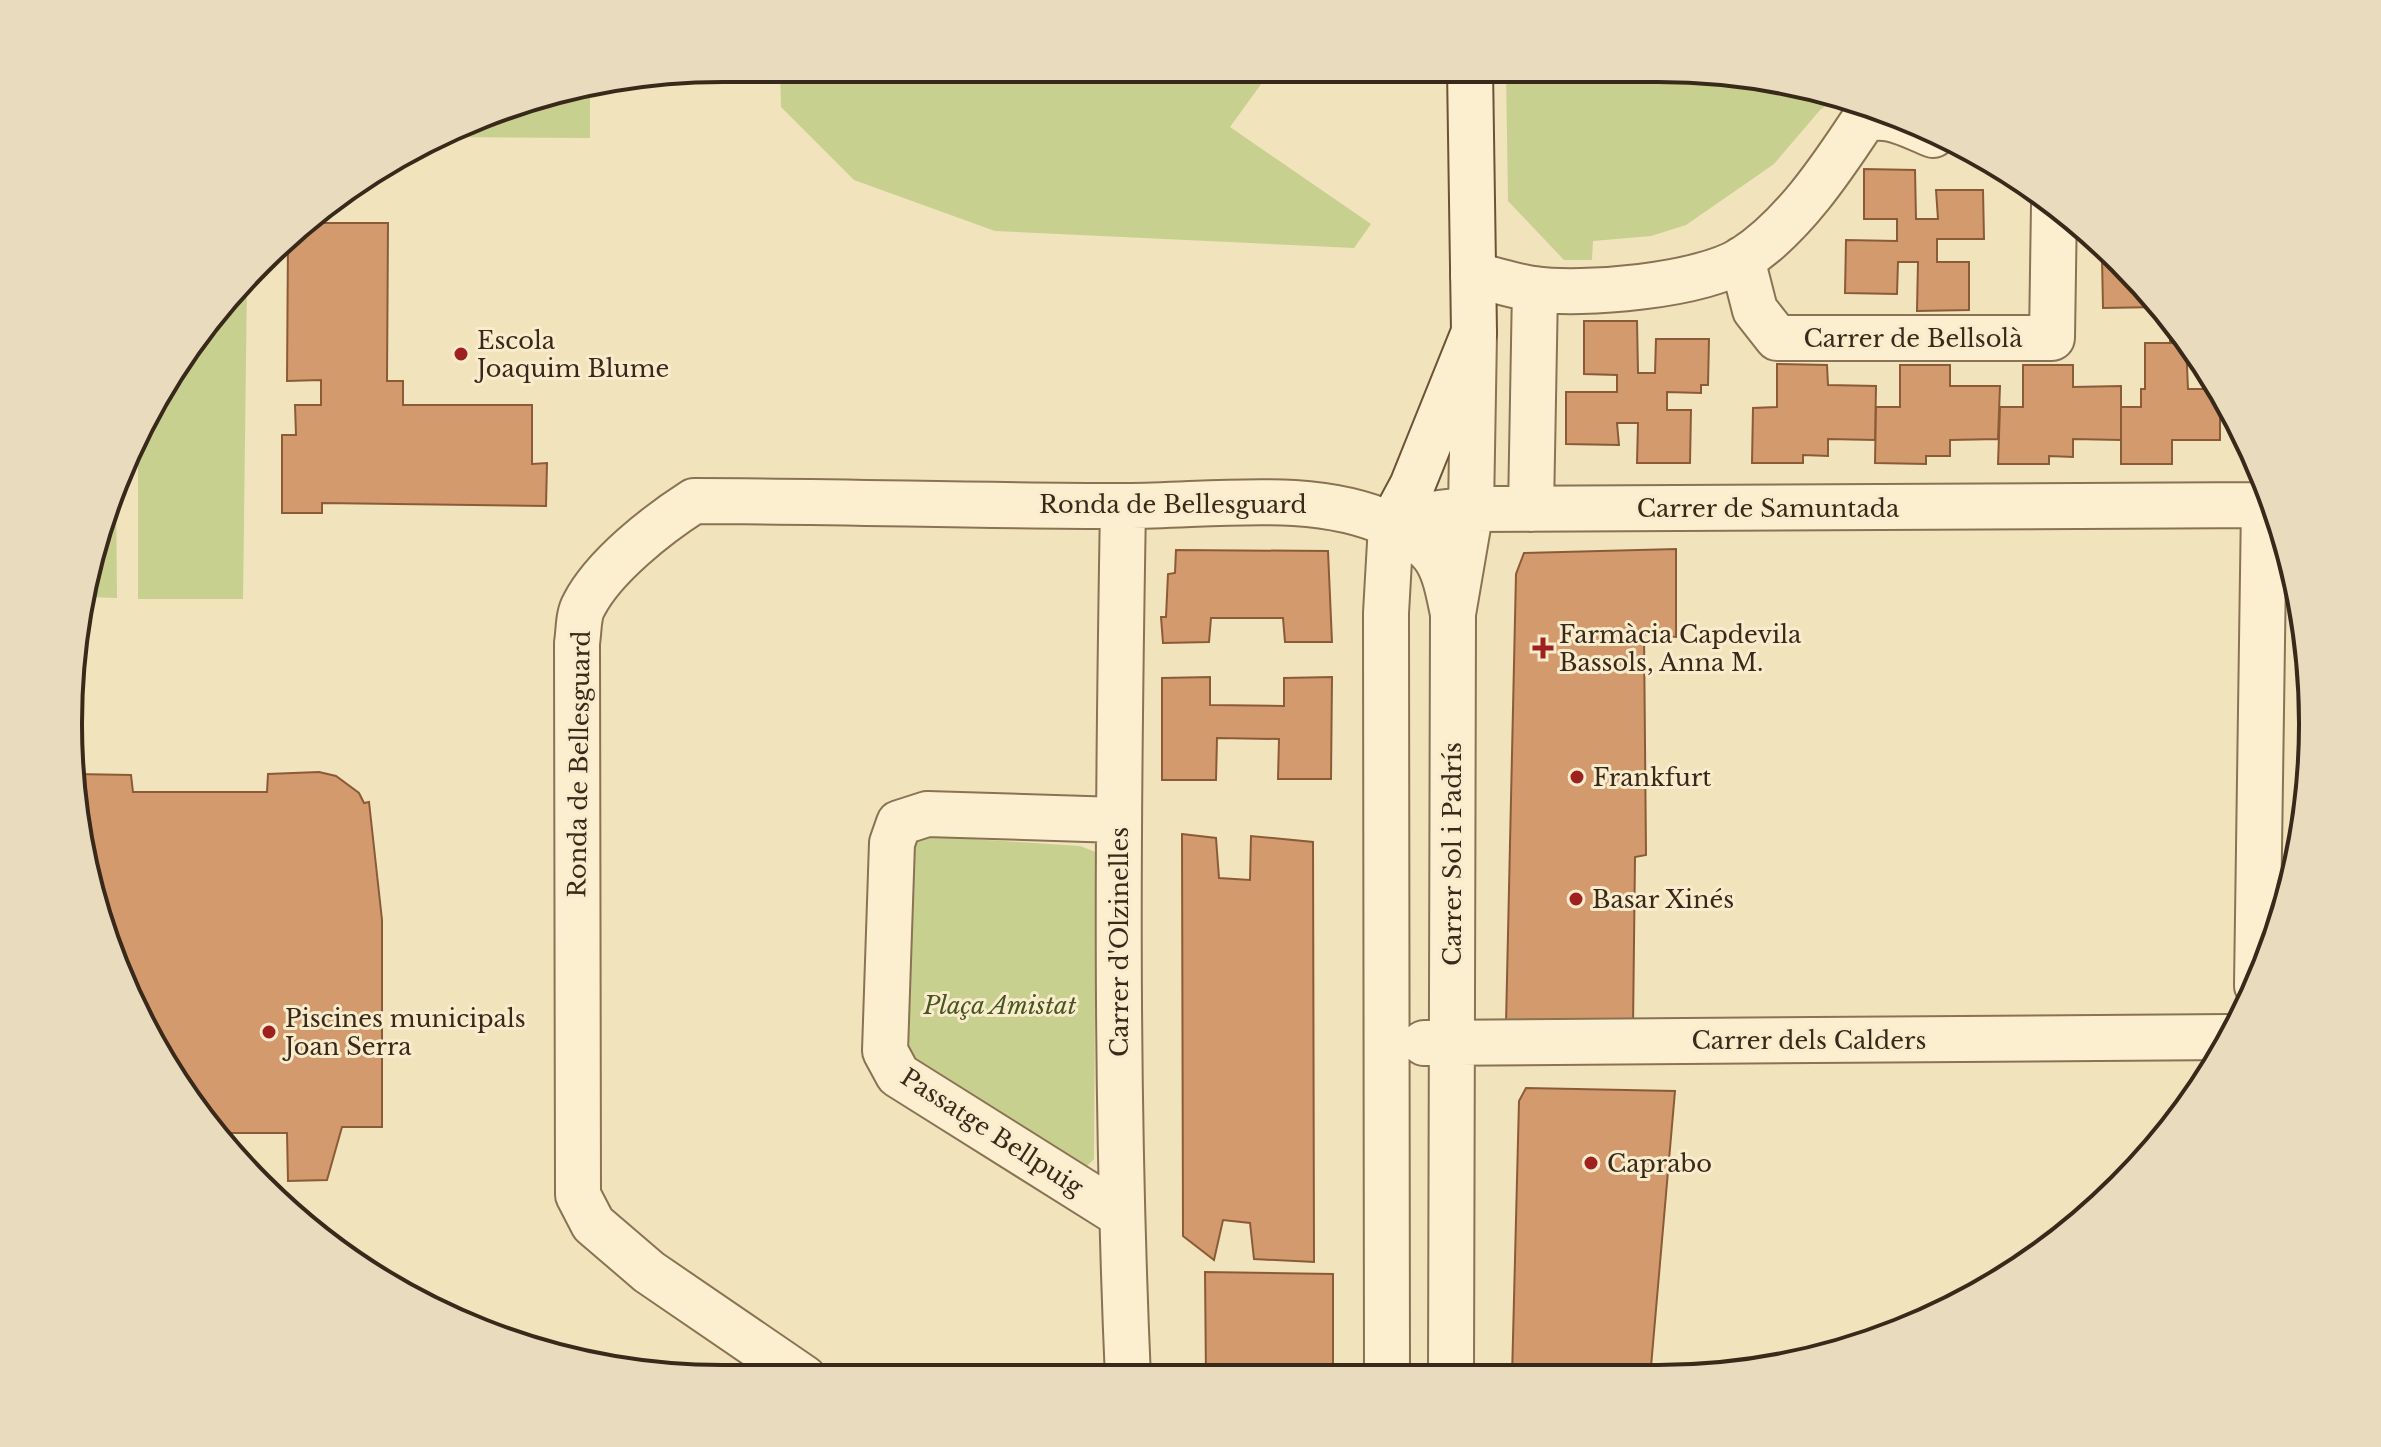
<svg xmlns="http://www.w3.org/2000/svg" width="2381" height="1447" viewBox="0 0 2381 1447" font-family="'Libre Baskerville',serif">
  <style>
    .green { fill: #c7d08f }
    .building { fill: #d39a6e; stroke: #8b5b38; stroke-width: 2 }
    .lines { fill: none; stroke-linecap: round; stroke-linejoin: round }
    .street-casing { stroke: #8a7254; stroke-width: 48 }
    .secondary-casing { stroke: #6c5337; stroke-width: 48 }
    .street { stroke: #fcefcf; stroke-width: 44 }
    .secondary { stroke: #fcefcf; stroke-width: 44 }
    .poi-dot { fill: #9e211f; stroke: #f8eccc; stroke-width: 3 }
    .labels { text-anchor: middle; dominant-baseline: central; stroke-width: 6; stroke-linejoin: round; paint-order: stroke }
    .street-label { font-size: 24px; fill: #38291a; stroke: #f8eccc }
    .poi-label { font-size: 24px; fill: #38291a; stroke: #f8eccc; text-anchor: start }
    .park-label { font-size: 24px; font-style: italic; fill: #47561f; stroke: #f8eccc }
    .rim { fill: none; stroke: #38291a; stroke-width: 4 }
  </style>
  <rect width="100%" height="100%" fill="#f1e3bc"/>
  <path class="green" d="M 780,68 L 1272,69 L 1230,127 L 1371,224 L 1354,248 L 995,231 L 854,180 L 781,107 Z
    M 1506,69 L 1701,69 L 1838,97 L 1820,110 L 1774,164 L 1686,225 L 1651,236 L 1593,241 L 1592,260 L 1564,260 L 1508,201 Z
    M 590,90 L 590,138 L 449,137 L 513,103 Z
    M 247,281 L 243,599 L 138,599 L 138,448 L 203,325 Z
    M 116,487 L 117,598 L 89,597 L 103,513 Z
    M 910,835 L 1080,846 L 1096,852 L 1094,1159 L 1079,1174 L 905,1065 Z"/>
  <path class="building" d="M 1864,169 L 1915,170 L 1916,219 L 1938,219 L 1936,190 L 1983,190 L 1984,239 L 1937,239 L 1937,262 L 1969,262 L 1969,310 L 1917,311 L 1918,262 L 1898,262 L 1897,294 L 1845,293 L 1846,240 L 1897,241 L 1897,219 L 1864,219 Z
    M 305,223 L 388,223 L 387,381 L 403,381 L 403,405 L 532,405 L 532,464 L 547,463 L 546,506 L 322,503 L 322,513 L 282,513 L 282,435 L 296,435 L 295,405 L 321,405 L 321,380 L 287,381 L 288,240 Z
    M 2102,258 L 2121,260 L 2160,307 L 2103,308 Z
    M 2170,319 L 2189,343 L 2170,343 Z
    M 1584,321 L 1637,321 L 1638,373 L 1655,373 L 1656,339 L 1709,339 L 1708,385 L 1701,385 L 1701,393 L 1667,392 L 1667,410 L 1691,410 L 1690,463 L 1637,463 L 1638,423 L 1617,423 L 1619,445 L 1566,444 L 1566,392 L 1617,392 L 1617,375 L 1584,374 Z
    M 2145,343 L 2186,343 L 2188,389 L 2213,389 L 2214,399 L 2220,398 L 2220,440 L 2172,440 L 2172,464 L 2121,464 L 2121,407 L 2141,407 L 2141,389 L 2145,389 Z
    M 1777,364 L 1827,365 L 1828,385 L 1876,386 L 1875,440 L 1828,439 L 1828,456 L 1803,455 L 1803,463 L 1752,463 L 1753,408 L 1777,407 Z
    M 1900,365 L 1950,365 L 1950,386 L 2000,386 L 1998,439 L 1950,440 L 1950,456 L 1926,456 L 1926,464 L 1875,463 L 1876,407 L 1900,407 Z
    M 2023,365 L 2073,365 L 2073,387 L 2121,386 L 2121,440 L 2073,439 L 2073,457 L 2049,456 L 2049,464 L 1998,464 L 2000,407 L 2023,407 Z
    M 1676,549 L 1676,637 L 1644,634 L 1646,855 L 1635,857 L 1633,1028 L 1506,1024 L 1516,574 L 1524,553 Z
    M 1176,550 L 1328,551 L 1332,642 L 1285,642 L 1283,618 L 1211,618 L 1209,642 L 1163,643 L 1161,617 L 1166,617 L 1168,574 L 1175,573 Z
    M 1210,677 L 1210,705 L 1284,706 L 1284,678 L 1332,677 L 1331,779 L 1278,779 L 1279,739 L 1217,738 L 1216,780 L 1162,780 L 1162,678 Z
    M 319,772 L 336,776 L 359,793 L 364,803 L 369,802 L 382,920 L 382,1127 L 342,1127 L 327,1180 L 288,1181 L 287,1133 L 215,1133 L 203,1122 L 103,934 L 76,774 L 131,775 L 133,792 L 267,792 L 268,774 Z
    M 1182,834 L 1216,838 L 1219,878 L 1250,880 L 1251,836 L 1313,842 L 1314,1262 L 1254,1259 L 1250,1223 L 1223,1220 L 1214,1260 L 1183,1236 Z
    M 1526,1088 L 1675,1091 L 1650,1378 L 1512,1378 L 1519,1101 Z
    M 1205,1272 L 1333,1274 L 1333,1378 L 1206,1378 Z"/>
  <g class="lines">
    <g class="street-casing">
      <path id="street" d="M 1742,259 L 1755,310 L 1777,338 L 2052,338 L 2054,205
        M 1473,275 C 1493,279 1513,286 1533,289 C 1583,296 1700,286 1743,259 C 1792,228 1832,168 1863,121 C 1886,111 1910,126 1933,135
        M 1123,506 C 1118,797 1115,1087 1128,1378
        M 1531,509 L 1535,289
        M 1391,525 L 1414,516 L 1471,509 L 2264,505 L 2271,499
        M 1118,820 L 927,814 L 899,823 L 892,843 L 885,1051 L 898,1075 L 1121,1215
        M 2257,986 L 2264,505 L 2270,495
        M 1424,1043 L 2230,1037
        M 804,1378 L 649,1272 L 593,1224 L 578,1195 L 577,643 C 579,631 578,615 584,605 C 604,566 658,524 694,501 C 836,501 978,506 1121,506 C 1206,507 1312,488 1391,525 C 1440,548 1443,565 1453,614
        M 1387,1378 L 1386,613 L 1391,525
        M 1451,1378 L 1453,614 L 1471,509 L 1474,334"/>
    </g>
    <g class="secondary-casing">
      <path id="secondary" d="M 1391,525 L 1412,486 L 1474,332 L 1470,69"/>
    </g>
    <use href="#street" class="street"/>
    <use href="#secondary" class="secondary"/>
  </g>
  <g class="poi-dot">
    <circle cx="461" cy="354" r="8"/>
    <path d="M1539 636h8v8h8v8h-8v8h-8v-8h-8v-8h8z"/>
    <circle cx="1577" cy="777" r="8"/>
    <circle cx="1576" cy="899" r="8"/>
    <circle cx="269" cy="1032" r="8"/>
    <circle cx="1591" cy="1163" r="8"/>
  </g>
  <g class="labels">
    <g class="street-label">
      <text x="1913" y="338">Carrer de Bellsolà</text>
      <text x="1173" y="504">Ronda de Bellesguard</text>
      <text x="1768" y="508">Carrer de Samuntada</text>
      <text transform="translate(579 764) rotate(-89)">Ronda de Bellesguard</text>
      <text transform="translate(1452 854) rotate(-90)">Carrer Sol i Padrís</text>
      <text transform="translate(1119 942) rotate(-90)">Carrer d'Olzinelles</text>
      <text x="1809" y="1040">Carrer dels Calders</text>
      <text transform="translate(992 1132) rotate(33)">Passatge Bellpuig</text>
    </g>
    <g class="poi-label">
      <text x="477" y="340">Escola<tspan x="477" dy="28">Joaquim Blume</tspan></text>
      <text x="1559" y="634">Farmàcia Capdevila<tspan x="1559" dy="28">Bassols, Anna M.</tspan></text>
      <text x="1593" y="777">Frankfurt</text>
      <text x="1592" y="899">Basar Xinés</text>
      <text x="285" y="1018">Piscines municipals<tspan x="285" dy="28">Joan Serra</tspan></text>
      <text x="1607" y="1163">Caprabo</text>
    </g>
    <g class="park-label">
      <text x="1000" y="1005">Plaça Amistat</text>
    </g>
  </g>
  <path d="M0 0H2381V1447H0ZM723 82H1658A641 641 0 0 1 2299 723V724A641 641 0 0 1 1658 1365H723A641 641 0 0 1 82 724V723A641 641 0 0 1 723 82Z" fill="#e9dcbe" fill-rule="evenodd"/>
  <path class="rim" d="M723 82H1658A641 641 0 0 1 2299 723V724A641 641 0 0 1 1658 1365H723A641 641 0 0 1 82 724V723A641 641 0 0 1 723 82Z"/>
</svg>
